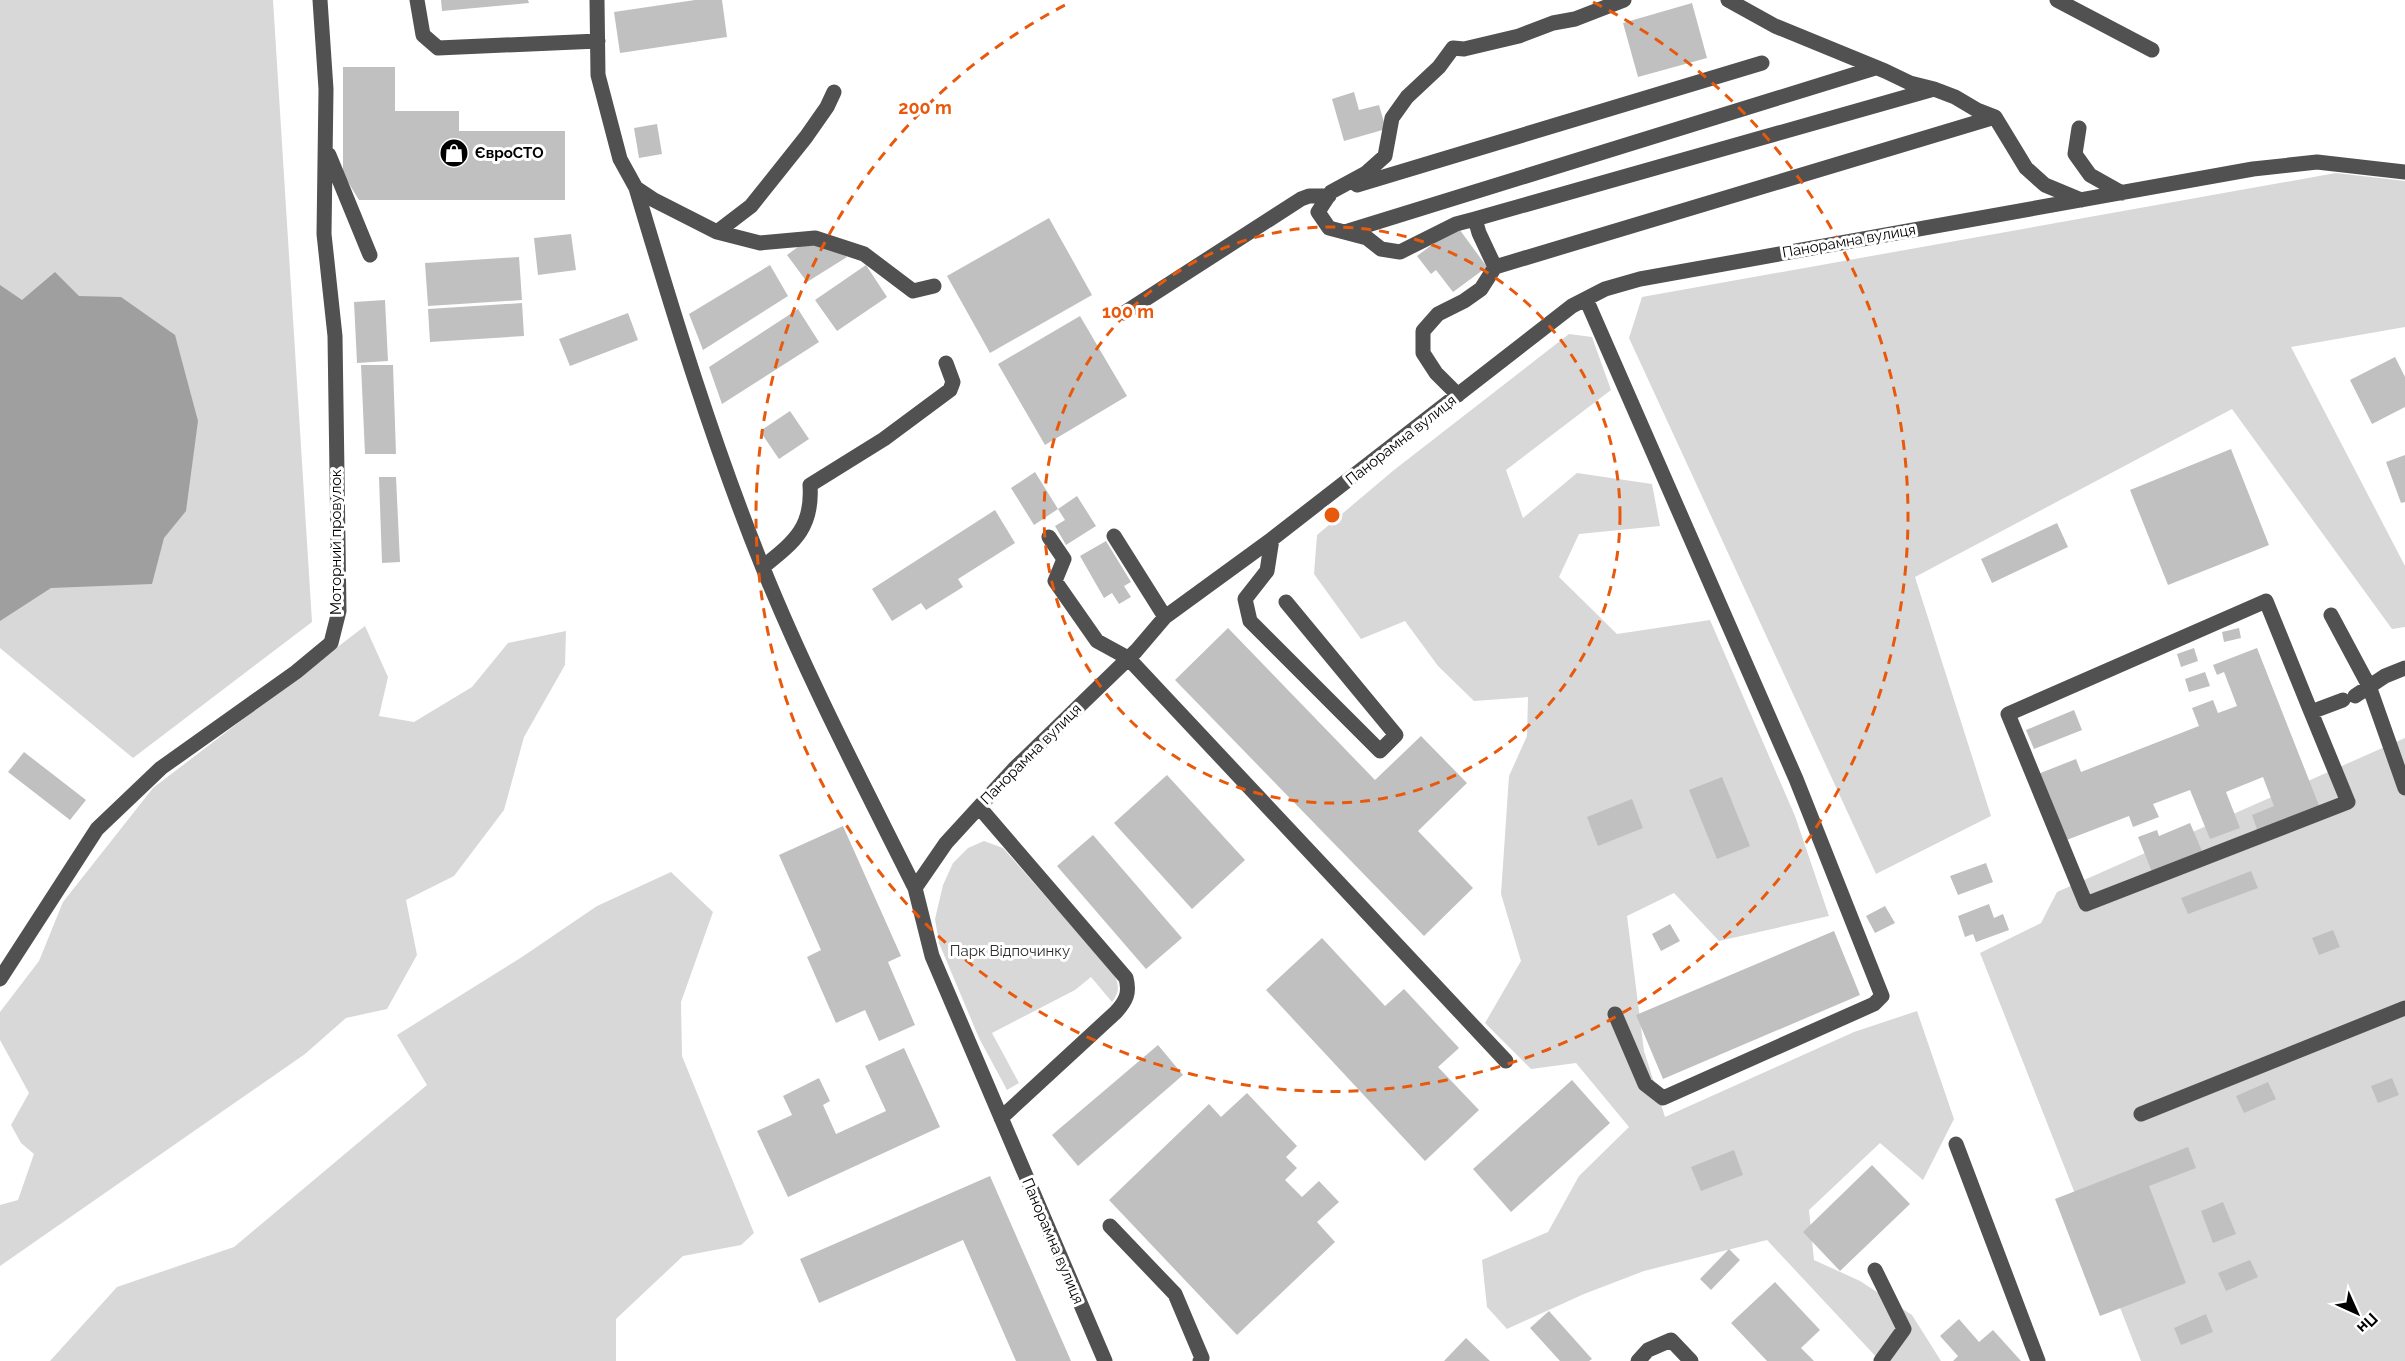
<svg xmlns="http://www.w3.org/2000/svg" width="2405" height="1361" viewBox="0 0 2405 1361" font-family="Raleway,sans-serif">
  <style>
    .green { fill: #d8d8d8 }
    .water { fill: #9f9f9f }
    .building { fill: #c0c0c0 }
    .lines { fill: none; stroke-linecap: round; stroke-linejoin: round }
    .minor { stroke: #515151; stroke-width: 15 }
    .ring { fill: none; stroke: #e8590c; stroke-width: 3; stroke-dasharray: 10 8 }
    .labels { text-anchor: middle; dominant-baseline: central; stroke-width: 6; stroke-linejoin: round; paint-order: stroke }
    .poi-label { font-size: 15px; font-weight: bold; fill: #000; stroke: #fff; text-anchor: start }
    .street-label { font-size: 15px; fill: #000; stroke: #fff }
    .park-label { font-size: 15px; fill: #2f2f2f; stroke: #fff }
    .centre { fill: #e8590c; stroke: #fff; stroke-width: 3 }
    .ring-label { font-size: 18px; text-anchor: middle; font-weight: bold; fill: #e8590c; stroke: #fff; stroke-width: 6; stroke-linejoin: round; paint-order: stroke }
  </style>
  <rect width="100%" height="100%" fill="#fff"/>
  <path class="green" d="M 0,0 L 273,0 L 312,622 L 133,758 L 0,648 Z
    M 2336,173 L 2405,181 L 2405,327 L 2291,347 L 2405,566 L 2405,627 L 2392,629 L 2232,409 L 1915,577 L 1991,816 L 1876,874 L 1629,338 L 1642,297 Z
    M 1569,334 L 1592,337 L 1611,390 L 1506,470 L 1523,518 L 1577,473 L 1652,484 L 1660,526 L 1579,534 L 1559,577 L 1617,634 L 1710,620 L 1795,816 L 1829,916 L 1719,941 L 1674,893 L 1627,916 L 1644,1051 L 1665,1117 L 1854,1032 L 1917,1011 L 1954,1119 L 1923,1180 L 1880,1143 L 1809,1210 L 1814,1260 L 1860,1281 L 1912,1315 L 1941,1361 L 1880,1361 L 1767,1240 L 1644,1271 L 1584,1294 L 1507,1329 L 1487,1307 L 1482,1260 L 1548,1232 L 1579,1176 L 1629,1127 L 1576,1063 L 1531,1069 L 1485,1023 L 1521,961 L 1501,894 L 1509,776 L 1527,736 L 1528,697 L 1474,701 L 1438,666 L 1405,621 L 1361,639 L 1314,574 L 1317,535 L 1394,470 Z
    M 365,626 L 388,677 L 379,716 L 414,722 L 472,687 L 508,643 L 566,631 L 565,665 L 524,737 L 504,810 L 454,876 L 406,900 L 417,955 L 387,1009 L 346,1018 L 305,1054 L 0,1266 L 0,1205 L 18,1200 L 34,1154 L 21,1143 L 11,1125 L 29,1093 L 0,1040 L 0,1012 L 39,961 L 63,902 L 153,788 Z
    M 2405,738 L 2405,1361 L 2141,1361 L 1980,953 L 2041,923 L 2057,892 Z
    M 984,841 L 1003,848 L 1114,974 C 1119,985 1120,992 1112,1002 L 1091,977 L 1075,990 L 992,1033 L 1019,1083 L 1007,1090 L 979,1038 L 939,943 L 935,919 L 943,885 L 953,863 L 968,848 Z
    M 671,872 L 713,912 L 681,1002 L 682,1056 L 754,1233 L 741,1245 L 683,1256 L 616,1319 L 616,1361 L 50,1361 L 117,1287 L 234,1247 L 427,1085 L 397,1035 L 522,957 L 597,906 Z"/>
  <path class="water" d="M 55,272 L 79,296 L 121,297 L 175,335 L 198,421 L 186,511 L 164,538 L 152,584 L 51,588 L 0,621 L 0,285 L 22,300 Z"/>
  <path class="building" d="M 441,0 L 528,0 L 529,3 L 442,11 Z
    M 695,0 L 722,0 L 727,37 L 620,53 L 614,12 Z
    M 1692,3 L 1707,58 L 1638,77 L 1623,23 Z
    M 343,67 L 395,67 L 395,111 L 459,111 L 459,131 L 565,131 L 565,200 L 359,200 L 343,174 Z
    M 1354,92 L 1359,110 L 1379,105 L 1386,129 L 1344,141 L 1332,99 Z
    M 657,124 L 662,154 L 639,158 L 634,128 Z
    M 1049,218 L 1092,295 L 990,353 L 947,276 Z
    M 1457,226 L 1487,267 L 1453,292 L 1436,270 L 1431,274 L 1417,256 Z
    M 571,234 L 576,270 L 538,275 L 534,238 Z
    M 806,241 L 833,247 L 847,257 L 807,282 L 787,255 Z
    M 519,257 L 522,300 L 428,306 L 425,263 Z
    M 770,265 L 788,296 L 703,350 L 689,314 Z
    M 866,265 L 887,297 L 837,331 L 815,300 Z
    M 385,300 L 388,361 L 357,363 L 354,302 Z
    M 522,303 L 524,336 L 430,342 L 428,309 Z
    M 798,309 L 819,342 L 722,404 L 709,367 Z
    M 628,313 L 638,340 L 570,366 L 559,339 Z
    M 1080,316 L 1127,396 L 1045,445 L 998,364 Z
    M 2395,357 L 2405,377 L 2405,407 L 2372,424 L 2350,380 Z
    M 361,365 L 393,365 L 396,454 L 365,454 Z
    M 790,411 L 809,439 L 779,459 L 760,431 Z
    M 2231,449 L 2269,545 L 2168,585 L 2130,490 Z
    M 2405,455 L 2405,502 L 2401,503 L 2386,462 Z
    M 1035,472 L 1058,509 L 1034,525 L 1011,488 Z
    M 379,477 L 396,477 L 400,562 L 382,563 Z
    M 1077,496 L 1096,526 L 1066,545 L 1055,526 L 1065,520 L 1058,509 Z
    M 995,510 L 1015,543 L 958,579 L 963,587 L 926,610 L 921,603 L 892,621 L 872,589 Z
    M 2057,523 L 2068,547 L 1992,583 L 1981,559 Z
    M 1106,541 L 1131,582 L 1124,586 L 1131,597 L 1119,604 L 1112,593 L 1104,598 L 1080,556 Z
    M 1228,628 L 1375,780 L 1421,736 L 1467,783 L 1418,831 L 1473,888 L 1424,936 L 1175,680 Z
    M 2239,628 L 2241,638 L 2224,642 L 2222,632 Z
    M 2194,648 L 2198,661 L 2181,667 L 2177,654 Z
    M 2257,648 L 2320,808 L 2258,832 L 2252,815 L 2274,806 L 2263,777 L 2226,792 L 2240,828 L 2210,839 L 2190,790 L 2153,804 L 2159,817 L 2133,827 L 2129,816 L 2064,841 L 2038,774 L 2076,759 L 2081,772 L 2199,726 L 2192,708 L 2213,700 L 2218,713 L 2237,706 L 2224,672 L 2217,675 L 2213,665 Z
    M 2205,672 L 2210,686 L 2189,692 L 2185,679 Z
    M 2074,710 L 2082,730 L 2034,749 L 2026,730 Z
    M 24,752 L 86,800 L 70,820 L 8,772 Z
    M 1167,775 L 1245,860 L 1192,909 L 1114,823 Z
    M 1722,777 L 1750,846 L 1717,859 L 1689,790 Z
    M 1632,799 L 1643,828 L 1598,846 L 1587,817 Z
    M 2190,823 L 2202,851 L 2152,872 L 2138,837 L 2157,830 L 2159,836 Z
    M 843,826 L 901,956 L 888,962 L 915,1025 L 879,1041 L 865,1010 L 836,1023 L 807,957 L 821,950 L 779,855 Z
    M 1093,835 L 1182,938 L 1146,969 L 1057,866 Z
    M 1986,863 L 1993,882 L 1958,895 L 1950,876 Z
    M 2251,871 L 2258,888 L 2188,914 L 2181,898 Z
    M 1989,904 L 1994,918 L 2003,914 L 2009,930 L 1976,942 L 1973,934 L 1965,937 L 1958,916 Z
    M 1885,906 L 1895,923 L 1875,933 L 1866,916 Z
    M 1670,924 L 1680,941 L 1661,951 L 1652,934 Z
    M 2333,930 L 2340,947 L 2319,955 L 2312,938 Z
    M 1834,931 L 1860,995 L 1663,1079 L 1636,1015 Z
    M 1322,938 L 1385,1006 L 1404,989 L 1459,1048 L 1438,1067 L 1479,1110 L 1425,1161 L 1266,990 Z
    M 1158,1045 L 1183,1075 L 1078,1166 L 1052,1135 Z
    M 904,1048 L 940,1127 L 788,1197 L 757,1131 L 792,1115 L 783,1096 L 819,1078 L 830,1101 L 823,1105 L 836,1134 L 886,1111 L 865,1066 Z
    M 2392,1078 L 2399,1095 L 2378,1103 L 2371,1086 Z
    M 1572,1080 L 1610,1123 L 1511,1212 L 1473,1169 Z
    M 2268,1082 L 2276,1099 L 2244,1113 L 2236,1096 Z
    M 1247,1093 L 1297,1146 L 1286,1157 L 1297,1168 L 1285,1180 L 1302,1197 L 1319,1181 L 1339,1202 L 1317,1222 L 1335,1242 L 1237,1335 L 1109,1200 L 1209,1104 L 1221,1117 Z
    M 2188,1147 L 2196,1168 L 2149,1186 L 2186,1283 L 2100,1316 L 2055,1199 Z
    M 1734,1150 L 1743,1175 L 1701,1191 L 1691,1167 Z
    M 1872,1165 L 1910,1204 L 1840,1271 L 1803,1232 Z
    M 990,1176 L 1071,1361 L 1016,1361 L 963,1240 L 819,1303 L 800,1259 Z
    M 2223,1202 L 2236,1234 L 2213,1243 L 2201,1211 Z
    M 1729,1249 L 1740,1260 L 1711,1290 L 1700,1279 Z
    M 2250,1260 L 2258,1277 L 2226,1291 L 2218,1273 Z
    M 1775,1282 L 1820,1330 L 1801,1348 L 1814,1361 L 1767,1361 L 1731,1323 Z
    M 1549,1311 L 1592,1359 L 1589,1361 L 1560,1361 L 1530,1328 Z
    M 2206,1314 L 2213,1332 L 2181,1345 L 2174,1328 Z
    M 1959,1319 L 1979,1342 L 1993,1330 L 2021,1361 L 1953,1361 L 1958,1356 L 1940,1336 Z
    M 1466,1338 L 1490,1361 L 1444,1361 Z"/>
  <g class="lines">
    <path class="minor" d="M 417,0 L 423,35 L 438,48 L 598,41
      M 597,0 L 598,75 L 620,159 L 636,188 L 654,200 L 717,232 L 760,243 L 815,238 L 864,254 L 913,291 L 934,286
      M 1728,0 L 1775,26 L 1885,71 L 1910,83 L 1934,89 L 1955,97 L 1977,110 L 1995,117 L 2026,168 L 2045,185 L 2081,200
      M 2057,0 L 2152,50
      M 2079,128 L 2075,154 L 2090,175 L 2122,193
      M 329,155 L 370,255
      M 1357,185 L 1762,63
      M 636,188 C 674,316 713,444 763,568 C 807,677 862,782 915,888
      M 1475,219 L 1934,89
      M 717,232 L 751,206 L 806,137 L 827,107 L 834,92
      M 1345,232 L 1875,68
      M 1495,267 L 1995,117
      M 1586,299 L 1796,779 L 1882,996 L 1874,1004 L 1663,1098 L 1645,1084 L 1615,1014
      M 1124,313 L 1301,199 L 1309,196 L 1329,196
      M 1458,395 L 1436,373 L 1423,353 L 1423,331 L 1438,314 L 1464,301 L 1481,289 L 1495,267 L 1479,233 L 1475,219 L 1456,224 L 1400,252 L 1381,249 L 1367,238 L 1329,228 L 1318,212 L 1331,192 L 1366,173 L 1385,156 L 1392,118 L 1407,97 L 1439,67 L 1453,48 L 1464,49 L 1519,36 L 1553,23 L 1575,19 L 1624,0
      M 1114,536 L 1165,617
      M 1049,537 L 1064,559 L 1055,581 L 1097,641 L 1128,658 L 1506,1061
      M 1272,539 L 1267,571 L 1245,599 L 1250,621 L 1380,751 L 1396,735 L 1286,602
      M 763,567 C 794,542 813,528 810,485 L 884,439 L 950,390 L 953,382 L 946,363
      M 2331,615 L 2369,686 L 2405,788
      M 2355,696 L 2385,676 L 2405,668
      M 2311,712 L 2266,601 L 2008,714 L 2086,904 L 2348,802 L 2311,712 L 2343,700
      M 979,807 L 1126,978 C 1130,993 1126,1001 1116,1012 L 1001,1118
      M 0,979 L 97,829 L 161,768 L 296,672 L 331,643 L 339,611 L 335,336 L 324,234 L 326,89 L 320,0
      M 2141,1114 L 2405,1008
      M 1956,1144 L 2038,1361
      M 1110,1226 L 1175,1294 L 1202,1358 L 1200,1361
      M 1875,1270 L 1904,1329 L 1881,1361
      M 1105,1361 L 932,956 L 915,888 L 946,843 L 979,807 L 1014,769 L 1136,651 L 1165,617 L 1272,539 L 1572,306 L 1605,289 L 1640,279 L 2253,169 L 2317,162 L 2405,172
      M 1638,1361 L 1648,1350 L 1671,1340 L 1691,1361"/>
  </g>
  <g class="ring">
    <circle cx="1332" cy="515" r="288"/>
    <path d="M1593 2A576 576 0 1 1 1071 2"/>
  </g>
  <defs>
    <g id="shop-disc" transform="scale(1.5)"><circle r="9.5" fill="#000" stroke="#fff"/><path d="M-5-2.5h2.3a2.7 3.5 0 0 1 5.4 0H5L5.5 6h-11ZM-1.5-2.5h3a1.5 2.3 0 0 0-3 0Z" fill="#fff"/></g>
  </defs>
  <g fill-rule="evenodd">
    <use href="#shop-disc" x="454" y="153"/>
  </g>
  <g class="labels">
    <g class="poi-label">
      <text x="475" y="153">ЄвроСТО</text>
    </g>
    <g class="street-label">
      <text transform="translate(1849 241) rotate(-10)">Панорамна вулиця</text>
      <text transform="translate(1401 440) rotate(-38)">Панорамна вулиця</text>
      <text transform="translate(336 542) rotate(-90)">Моторний провулок</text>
      <text transform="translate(1031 754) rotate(-45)">Панорамна вулиця</text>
      <text transform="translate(1053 1241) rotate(67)">Панорамна вулиця</text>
    </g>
    <g class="park-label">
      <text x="1010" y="951">Парк Відпочинку</text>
    </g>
  </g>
  <circle cx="1332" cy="515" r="9" class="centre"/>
  <g class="ring-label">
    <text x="925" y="114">200 m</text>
    <text x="1128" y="318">100 m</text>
  </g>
  <g transform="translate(2357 1313) rotate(135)" stroke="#ffffff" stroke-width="4.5" paint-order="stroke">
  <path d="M0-4.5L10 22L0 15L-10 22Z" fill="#000000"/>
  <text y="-9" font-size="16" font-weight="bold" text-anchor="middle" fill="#000000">Пн</text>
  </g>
</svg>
